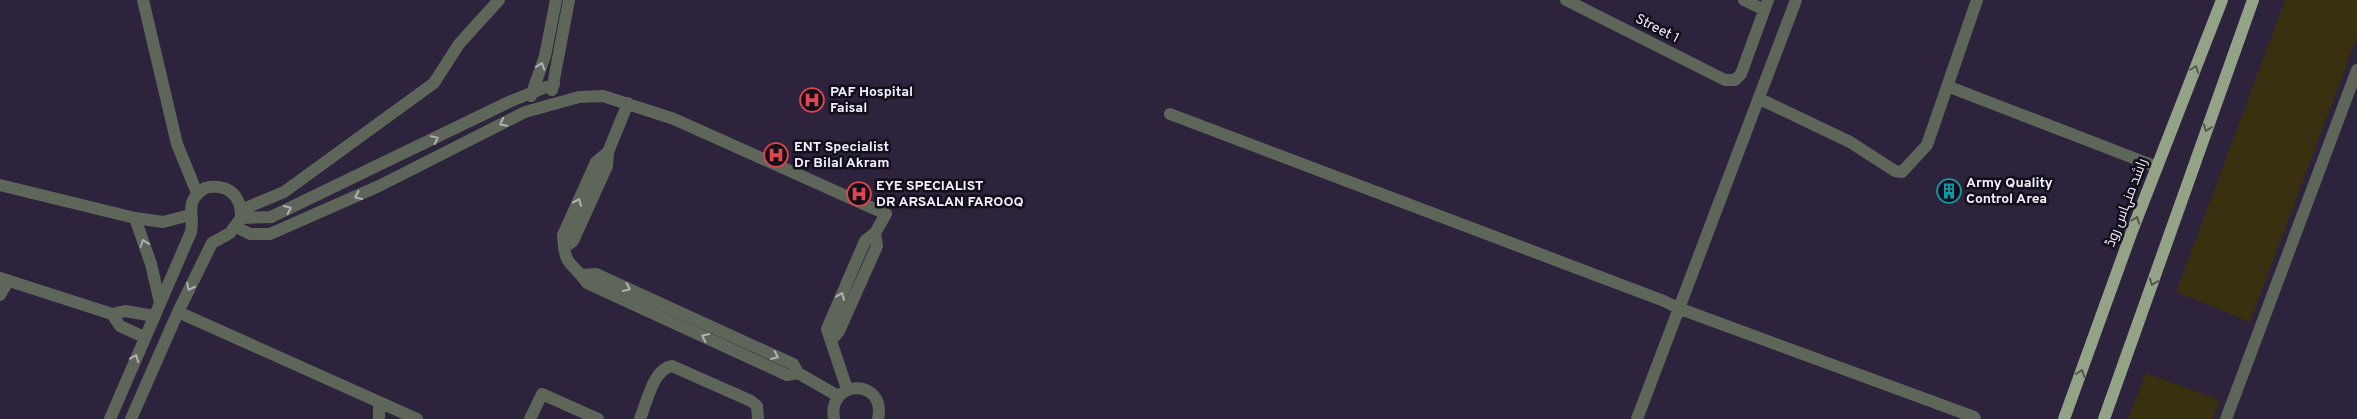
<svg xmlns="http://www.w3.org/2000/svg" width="2357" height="419" viewBox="0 0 2357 419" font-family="Overpass,Cairo,sans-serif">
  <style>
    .sand { fill: #38300f }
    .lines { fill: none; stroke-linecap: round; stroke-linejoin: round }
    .minor { stroke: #5e6659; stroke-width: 12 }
    .major { stroke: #92a388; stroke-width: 12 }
    .oneway { stroke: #b0b0b4 }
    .oneway2 { stroke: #525951 }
    .labels { text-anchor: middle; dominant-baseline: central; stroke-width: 5; stroke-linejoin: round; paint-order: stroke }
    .street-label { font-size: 14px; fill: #f3edfe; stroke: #130f1a }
    .poi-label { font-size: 14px; font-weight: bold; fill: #f3edfe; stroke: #130f1a; text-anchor: start }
  </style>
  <rect width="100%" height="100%" fill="#2d233c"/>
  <path class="sand" d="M 2285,0 L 2357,0 L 2357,37 L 2250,322 L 2176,292 Z
    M 2146,373 L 2220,400 L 2213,419 L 2128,419 Z"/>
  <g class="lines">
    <path class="minor" d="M 143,0 L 177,144 L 197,193
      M 1566,0 L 1725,80 L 1735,80 L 1741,74 L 1768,0
      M 1744,0 L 1764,10
      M 1947,86 L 2157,167
      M 552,90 L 569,0
      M 531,96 L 545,56 L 556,0
      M 1760,99 L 1850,142 L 1895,171 L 1902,172 L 1927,145 L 1977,0
      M 1170,114 L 1664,301 L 1678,308 L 1974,417 L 1975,419
      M 608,152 L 596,162 L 563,235 C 565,270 571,259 587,283 L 787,375 L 798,373
      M 0,185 L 135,218 L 163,222 L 190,215
      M 241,210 L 284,192 L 434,83 L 459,44 L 499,0
      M 135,218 L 151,264 L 160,303
      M 241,218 L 271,217 L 511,101 L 554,84
      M 236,227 L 250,234 L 270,234 L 379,186 L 525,112 L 579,97 L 603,96 L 674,119 L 886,214 L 875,233 L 865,241 L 827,329 L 847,389
      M 564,248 L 573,241 L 607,166 L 608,152 L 628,103
      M 581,275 L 596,274 L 793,364 L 798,373 L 838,396
      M 0,278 L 112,314 L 125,311 L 154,316
      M 0,295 L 8,281
      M 178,312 L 417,419
      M 112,314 L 120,326 L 144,337
      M 831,341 L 839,331 L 877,246 L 875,233
      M 110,419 L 191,232 C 195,211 183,203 205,188 C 227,183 242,195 241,218 L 230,233 L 212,243 L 178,312 L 131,419
      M 379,419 L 379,403
      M 530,419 L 542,394 L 598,419
      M 640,419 C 647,402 653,369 672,366 L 751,401 L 757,406 L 758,419
      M 834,419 C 827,378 887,378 878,419
      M 1637,419 L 1796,0
      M 2226,419 L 2357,70"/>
    <path class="major" d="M 2064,419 L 2132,231 L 2222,0
      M 2104,419 L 2253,0"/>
  </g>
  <defs><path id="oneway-chevron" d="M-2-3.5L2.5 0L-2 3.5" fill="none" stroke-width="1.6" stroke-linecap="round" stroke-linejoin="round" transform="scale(1.25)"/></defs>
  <g class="oneway">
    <use href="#oneway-chevron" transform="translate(541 66) rotate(-71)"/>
    <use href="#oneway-chevron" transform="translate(503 123) rotate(153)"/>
    <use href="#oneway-chevron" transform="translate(435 139) rotate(-26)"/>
    <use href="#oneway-chevron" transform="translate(358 196) rotate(156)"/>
    <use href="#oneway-chevron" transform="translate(578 202) rotate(-66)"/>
    <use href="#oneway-chevron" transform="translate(288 209) rotate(-25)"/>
    <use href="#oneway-chevron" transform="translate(144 243) rotate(-109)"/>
    <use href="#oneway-chevron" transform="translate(190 287) rotate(116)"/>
    <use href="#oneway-chevron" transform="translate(627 288) rotate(25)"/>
    <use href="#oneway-chevron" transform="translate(841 296) rotate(-67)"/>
    <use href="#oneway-chevron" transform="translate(705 337) rotate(-155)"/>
    <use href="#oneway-chevron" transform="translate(775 356) rotate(25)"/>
    <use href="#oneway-chevron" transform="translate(135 358) rotate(-68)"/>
  </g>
  <g class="oneway2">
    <use href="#oneway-chevron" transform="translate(2195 69) rotate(-69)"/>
    <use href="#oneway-chevron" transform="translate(2207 128) rotate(110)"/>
    <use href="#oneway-chevron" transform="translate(2136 220) rotate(-69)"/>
    <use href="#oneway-chevron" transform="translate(2153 282) rotate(110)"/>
    <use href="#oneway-chevron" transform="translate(2081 373) rotate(-70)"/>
  </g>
  <defs>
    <g id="hospital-ring" transform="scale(1.25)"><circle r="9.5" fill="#130f1a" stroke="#e0444e" stroke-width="1.5"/><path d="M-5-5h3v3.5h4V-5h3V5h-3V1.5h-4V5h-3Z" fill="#e0444e"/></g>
    <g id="building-ring" transform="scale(1.25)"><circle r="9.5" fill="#130f1a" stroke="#0f9aa8" stroke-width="1.5"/><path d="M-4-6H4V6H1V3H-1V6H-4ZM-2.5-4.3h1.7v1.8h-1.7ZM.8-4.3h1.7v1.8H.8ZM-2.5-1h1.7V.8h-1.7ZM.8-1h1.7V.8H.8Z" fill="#0f9aa8"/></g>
  </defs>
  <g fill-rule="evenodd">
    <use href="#hospital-ring" x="812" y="100"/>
    <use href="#hospital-ring" x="776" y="155"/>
    <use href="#building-ring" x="1949" y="191"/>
    <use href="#hospital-ring" x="859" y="194"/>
  </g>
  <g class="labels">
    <g class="street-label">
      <text transform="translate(1657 29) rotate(27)">Street 1</text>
      <text transform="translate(2127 203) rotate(-69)">راشد منہاس روڈ</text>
    </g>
    <g class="poi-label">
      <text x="830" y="92">PAF Hospital<tspan x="830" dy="16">Faisal</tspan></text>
      <text x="794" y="147">ENT Specialist<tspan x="794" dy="16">Dr Bilal Akram</tspan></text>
      <text x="1966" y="183">Army Quality<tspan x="1966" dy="16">Control Area</tspan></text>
      <text x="876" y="186">EYE SPECIALIST<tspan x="876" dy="16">DR ARSALAN FAROOQ</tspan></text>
    </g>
  </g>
</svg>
